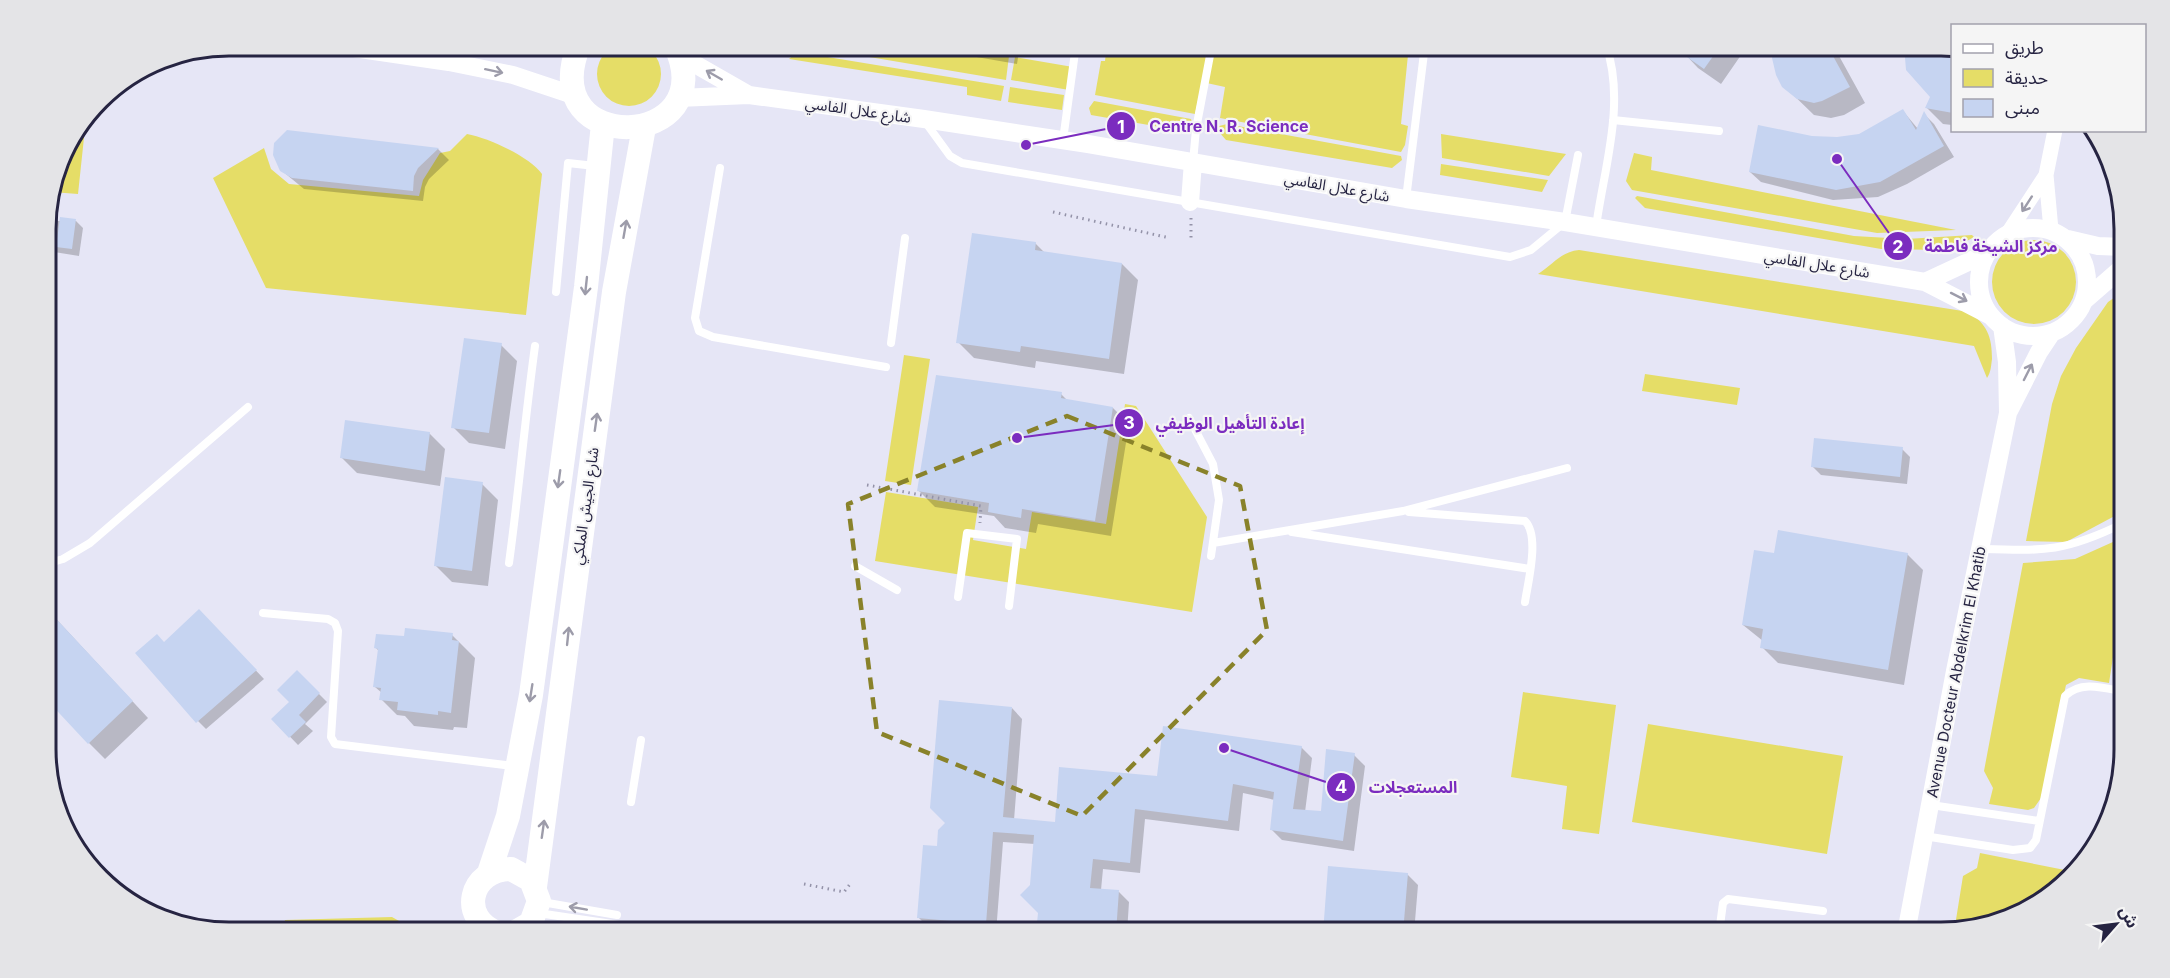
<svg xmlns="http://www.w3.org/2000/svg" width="2170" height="978" viewBox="0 0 2170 978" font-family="Inter,'Noto Sans Arabic',sans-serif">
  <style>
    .green { fill: #e5dd67 }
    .shadow { fill: #0003 }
    .building { fill: #c6d4f1 }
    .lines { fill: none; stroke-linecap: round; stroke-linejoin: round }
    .path { stroke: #9392a8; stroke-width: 3; stroke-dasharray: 1.5 4.5; stroke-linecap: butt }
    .service { stroke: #fff; stroke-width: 8 }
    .minor { stroke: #fff; stroke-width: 15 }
    .tertiary { stroke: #fff; stroke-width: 18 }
    .primary { stroke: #fff; stroke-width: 24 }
    .oneway { stroke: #9d9caa }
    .marked { fill: none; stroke: #89822a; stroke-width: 4.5; stroke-dasharray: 12 8; stroke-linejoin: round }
    .labels { text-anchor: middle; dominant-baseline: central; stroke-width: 4.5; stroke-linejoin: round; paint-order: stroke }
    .street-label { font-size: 15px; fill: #262442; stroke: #f5f5f5 }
    .rim { fill: none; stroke: #262442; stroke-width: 3 }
    .leader { fill: none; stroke: #7b2cbf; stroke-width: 2 }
    .callout-dot { fill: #7b2cbf; stroke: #f5f5f5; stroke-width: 2 }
    .mark-label { font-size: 18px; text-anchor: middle; font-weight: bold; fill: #fff }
    .callout-label { font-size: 16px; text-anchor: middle; font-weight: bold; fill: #7b2cbf; stroke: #f5f5f5; stroke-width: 4.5; stroke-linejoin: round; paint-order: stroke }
  </style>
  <rect width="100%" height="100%" fill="#e6e6f6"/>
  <path class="green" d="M597 74a32 32 0 1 1 64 0a32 32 0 1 1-64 0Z
    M 798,45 L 942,45 L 1009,56 L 1006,80 Z
    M 1107,45 L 1409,45 L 1401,124 L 1408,126 L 1405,145 L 1401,152 L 1220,118 L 1225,87 L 1202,82 L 1195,114 L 1095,95 L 1101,61 L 1105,61 Z
    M 797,52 L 1004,86 L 1001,101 L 967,95 L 967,87 L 789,59 Z
    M 1015,57 L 1073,67 L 1069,90 L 1011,80 Z
    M 1010,87 L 1064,95 L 1062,110 L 1008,102 Z
    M 1094,101 L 1191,119 L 1193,125 L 1189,132 L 1091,115 L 1089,108 Z
    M 86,119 L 78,194 L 52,192 L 64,147 Z
    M 1227,124 L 1401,156 L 1402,160 L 1392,168 L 1226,140 L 1219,132 L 1219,126 Z
    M 467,134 C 489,138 530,157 542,174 L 526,315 L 266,288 L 213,178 L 264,148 L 271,169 L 289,184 L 419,196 L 423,180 L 440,153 L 450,151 Z
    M 1441,134 L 1566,154 L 1549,176 L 1442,158 Z
    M 1634,153 L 1652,157 L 1651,170 L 1956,230 L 1877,233 L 1632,190 L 1626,181 Z
    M 1441,164 L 1548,180 L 1542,192 L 1440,175 Z
    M 1637,196 L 1854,236 L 1906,239 L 1972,235 L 1974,237 L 1956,247 L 1941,250 L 1881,249 L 1645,208 L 1635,198 Z
    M1992 282a42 42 0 1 1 84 0a42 42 0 1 1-84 0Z
    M 1579,250 L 1969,312 C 1987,325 1992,336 1992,359 C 1991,366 1991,372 1987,378 L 1974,346 L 1538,274 C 1554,264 1560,252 1579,250 Z
    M 2124,291 L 2124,511 L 2066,542 L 2026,541 L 2052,404 L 2061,376 L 2076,348 L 2108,302 Z
    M 904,355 L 930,359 L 911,485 L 885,481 Z
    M 1645,374 L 1740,388 L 1737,405 L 1642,391 Z
    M 1125,404 L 1136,406 L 1207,517 L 1192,612 L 875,561 L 886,492 L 978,507 L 973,540 L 1026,549 L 1032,512 L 1106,524 Z
    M 2124,537 L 2125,580 L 2109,683 L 2079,678 L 2066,685 L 2041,798 L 2034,808 L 2028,810 L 1989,804 L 1993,788 L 1984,771 L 2023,563 L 2075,559 Z
    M 1523,692 L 1616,705 L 1599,834 L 1562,829 L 1567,786 L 1511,777 Z
    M 1648,724 L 1843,756 L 1827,854 L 1632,822 Z
    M 1980,853 L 2075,872 L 2044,902 L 1954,932 L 1963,876 L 1977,868 Z
    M 392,917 L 408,926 L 430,925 L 441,933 L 282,933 L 285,920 Z"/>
  <path class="shadow" d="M 907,45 L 1020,45 L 1017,64 Z
    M 1687,45 L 1748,45 L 1721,84 L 1698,68 L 1683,52 Z
    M 1780,45 L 1833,45 L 1865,103 L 1844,115 L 1831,118 L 1814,115 L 1784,86 Z
    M 1906,45 L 1952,47 L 1952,125 L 1943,124 L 1927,108 L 1931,97 Z
    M 1903,111 L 1918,129 L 1924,114 L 1934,124 L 1954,157 L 1907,184 L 1878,197 L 1833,200 L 1761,182 L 1750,172 L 1825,139 L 1859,136 Z
    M 287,132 L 438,149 L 449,160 L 429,179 L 425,187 L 423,201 L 304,189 L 281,170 Z
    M 45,221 L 76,221 L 83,228 L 79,256 L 48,251 L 46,255 Z
    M 1035,243 L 1045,253 L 1122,264 L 1138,280 L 1124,374 L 1036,361 L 1035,368 L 974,358 L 958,342 Z
    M 501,345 L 517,361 L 505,449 L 469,443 L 453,427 Z
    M 1061,394 L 1068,401 L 1113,408 L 1129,424 L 1111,536 L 1038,524 L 1036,533 L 1005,528 L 994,516 L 935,507 L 919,491 Z
    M 429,433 L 445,449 L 440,486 L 357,473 L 341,457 Z
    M 1902,449 L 1910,457 L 1907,484 L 1821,475 L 1813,467 Z
    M 482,484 L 498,500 L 488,586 L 452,582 L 436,566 Z
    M 1907,554 L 1923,570 L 1904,685 L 1778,663 L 1762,647 L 1763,641 L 1743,625 L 1775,555 Z
    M 46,608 L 148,718 L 105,759 L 89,743 Z
    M 199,611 L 264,679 L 206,729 L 198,721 L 164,644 Z
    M 452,635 L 475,658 L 467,728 L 454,727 L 453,730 L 414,726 L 405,716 L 397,715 L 381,699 L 382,693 L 375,687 L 379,651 L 376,648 L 405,638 Z
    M 297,672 L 327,702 L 305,724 L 313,731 L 298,745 L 273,719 L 291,702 Z
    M 1012,708 L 1022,719 L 1014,820 L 1056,823 L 1158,778 L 1301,747 L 1312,758 L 1305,812 L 1322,813 L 1354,755 L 1365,766 L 1354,851 L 1282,840 L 1271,829 L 1275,800 L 1243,793 L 1239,831 L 1145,819 L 1140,873 L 1103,869 L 1101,890 L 1119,892 L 1129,902 L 1127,933 L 1038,933 L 1039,912 L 1031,885 L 1035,844 L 1003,842 L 996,933 L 929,928 L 918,917 L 947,823 Z
    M 1407,874 L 1418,885 L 1414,933 L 1324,933 Z"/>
  <path class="building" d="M 1670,45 L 1721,45 L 1704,69 Z
    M 1776,45 L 1827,45 L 1850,87 L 1822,101 L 1814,103 L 1797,99 L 1782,87 L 1776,75 L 1772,58 Z
    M 1904,45 L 1953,47 L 1953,113 L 1925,108 L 1930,97 L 1906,70 Z
    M 1903,109 L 1916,130 L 1924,111 L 1944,146 L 1880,182 L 1836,190 L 1749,172 L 1758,125 L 1812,136 L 1837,137 L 1859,134 Z
    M 287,130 L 439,148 L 418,168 L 414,176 L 413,191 L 292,178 L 280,171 L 273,155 L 274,143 Z
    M 60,217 L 76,219 L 72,249 L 56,247 Z
    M 972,233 L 1036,242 L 1035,250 L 1122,263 L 1109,359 L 1021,346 L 1020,352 L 956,343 Z
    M 464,338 L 502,343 L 489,433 L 451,428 Z
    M 936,375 L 1062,392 L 1061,398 L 1113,407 L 1095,521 L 1022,509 L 1021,518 L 988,512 L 989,503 L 917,491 Z
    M 345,420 L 430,432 L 425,471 L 340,458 Z
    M 1814,438 L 1903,447 L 1900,477 L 1811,467 Z
    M 445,477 L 483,482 L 472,571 L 434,566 Z
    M 1778,530 L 1908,553 L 1888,670 L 1760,648 L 1763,629 L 1742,625 L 1754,550 L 1774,553 Z
    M 46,608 L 133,701 L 88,744 L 46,699 Z
    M 199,609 L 257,670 L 196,723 L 135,653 L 157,634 L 164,642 Z
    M 405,628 L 453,633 L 452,640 L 459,641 L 451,713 L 438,711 L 438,715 L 397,710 L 398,702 L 379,700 L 381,688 L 373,687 L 378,649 L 374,648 L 376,634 L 404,636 Z
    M 297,670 L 320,693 L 299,715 L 306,722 L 289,738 L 271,719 L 289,702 L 277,690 Z
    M 939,700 L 1012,707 L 1003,817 L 1055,822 L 1059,767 L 1157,776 L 1163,726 L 1302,746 L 1293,809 L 1321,811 L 1326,749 L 1355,753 L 1343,841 L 1270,830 L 1274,792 L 1233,784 L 1228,821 L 1135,809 L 1130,863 L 1093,859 L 1090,888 L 1119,890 L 1116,933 L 1036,933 L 1038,913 L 1020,895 L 1030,885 L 1034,835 L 993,832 L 986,924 L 917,918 L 923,845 L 937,846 L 938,830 L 945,823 L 930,808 Z
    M 1328,866 L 1408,873 L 1403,933 L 1323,933 Z"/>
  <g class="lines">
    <path class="path" d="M 1053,212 L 1170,238
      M 1191,218 L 1191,240
      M 867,485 L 981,506 L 980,523
      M 804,884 L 844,892 L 850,884"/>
    <path class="service" d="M 1613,120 L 1719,131
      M 926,123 L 950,156 L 962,163 L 1510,257 L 1531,250 L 1565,222 L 1578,155
      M 1063,140 L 1076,45
      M 1193,162 L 1196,129 L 1212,45
      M 720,168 L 695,318 L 699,331 L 713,337 L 886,367
      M 1406,199 L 1425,45
      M 1596,227 C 1604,168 1626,103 1606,45
      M 556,292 L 568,163 L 595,166
      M 891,343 L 905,238
      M 1189,418 L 1213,464 L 1219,500 L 1211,556
      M 1409,512 L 1525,521 C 1540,536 1528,582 1525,602
      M 1292,532 L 1530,569
      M 1213,543 L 1403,511 L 1567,468
      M 1980,549 C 2045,551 2065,552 2124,523
      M 509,563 C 519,490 525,418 535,346
      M 46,564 L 63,559 L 90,543 L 248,407
      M 855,566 L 897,590
      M 958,597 L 967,533 L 1017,539 L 1009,606
      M 263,613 L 328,619 L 335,623 L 338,631 L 331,737 L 335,744 L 513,766
      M 2122,691 L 2125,678
      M 631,802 L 641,740
      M 1931,805 L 2039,821
      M 1924,836 L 2013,850 L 2030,848 L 2036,840 L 2065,696 C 2081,680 2104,688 2125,692
      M 542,902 L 617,915
      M 538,913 L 619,925
      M 1719,933 L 1723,903 L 1728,899 L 1823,911"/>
    <path class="minor" d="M 2051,230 L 2046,175 L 2055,130
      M 2008,233 L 2046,175"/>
    <path class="tertiary" d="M 333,45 L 449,62 L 513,75 L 576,96
      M 679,55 L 749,95
      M 678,98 L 749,95 L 924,119 L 1088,144 L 1406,199 L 1565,222 L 1925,282 L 1991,316
      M 1190,202 L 1193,162
      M1979 282a54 54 0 1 1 108 0a54 54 0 1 1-108 0Z
      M 2068,239 L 2098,246 L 2124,247
      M 1925,282 L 1985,254
      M 2085,300 L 2124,266
      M 2009,411 L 2039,352 L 2051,334
      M 1906,933 L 1955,671 L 2008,413 L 2007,362 L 2002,326"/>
    <path class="primary" d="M 579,45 C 533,158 725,151 675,45
      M 489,873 L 508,816 L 531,695 L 586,287 L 603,124
      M 535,887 L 614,292 L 644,127
      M 498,933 C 458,919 469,869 511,869 L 531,880 L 539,901 L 531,923 L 514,933"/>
  </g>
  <defs><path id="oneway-shaft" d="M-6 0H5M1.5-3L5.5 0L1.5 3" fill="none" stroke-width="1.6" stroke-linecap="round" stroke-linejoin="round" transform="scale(1.5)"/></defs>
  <g class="oneway">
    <use href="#oneway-shaft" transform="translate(494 71) rotate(12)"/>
    <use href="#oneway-shaft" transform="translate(714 75) rotate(-150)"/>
    <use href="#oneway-shaft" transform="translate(2027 204) rotate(123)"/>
    <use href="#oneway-shaft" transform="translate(625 229) rotate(-80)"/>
    <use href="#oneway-shaft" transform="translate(586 286) rotate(96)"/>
    <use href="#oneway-shaft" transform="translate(1959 297) rotate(27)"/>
    <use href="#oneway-shaft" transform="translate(2028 372) rotate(-63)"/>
    <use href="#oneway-shaft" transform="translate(596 422) rotate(-82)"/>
    <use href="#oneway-shaft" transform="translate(559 479) rotate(98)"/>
    <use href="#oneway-shaft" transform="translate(568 636) rotate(-84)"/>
    <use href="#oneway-shaft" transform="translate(531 693) rotate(99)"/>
    <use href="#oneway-shaft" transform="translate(543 829) rotate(-82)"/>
    <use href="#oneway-shaft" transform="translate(578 908) rotate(-170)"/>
  </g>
  <path class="marked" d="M 1067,416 L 1240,486 L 1267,630 L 1082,816 L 877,732 L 848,504 Z"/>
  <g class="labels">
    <g class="street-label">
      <text transform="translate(858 110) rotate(8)">شارع علال الفاسي</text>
      <text transform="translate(1337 187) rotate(10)">شارع علال الفاسي</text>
      <text transform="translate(1817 264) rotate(9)">شارع علال الفاسي</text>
      <text transform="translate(585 506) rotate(-82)">شارع الجيش الملكي</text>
      <text transform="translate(1956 672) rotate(-79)">Avenue Docteur Abdelkrim El Khatib</text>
    </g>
  </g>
  <path d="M0 0H2170V978H0ZM229 56H1941A173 173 0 0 1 2114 229V749A173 173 0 0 1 1941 922H229A173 173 0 0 1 56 749V229A173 173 0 0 1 229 56Z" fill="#e4e4e7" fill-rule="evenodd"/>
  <path class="rim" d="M229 56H1941A173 173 0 0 1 2114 229V749A173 173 0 0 1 1941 922H229A173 173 0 0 1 56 749V229A173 173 0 0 1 229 56Z"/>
  <path class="leader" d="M1026 145L1121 126M1837 159L1898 246M1017 438L1129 423M1224 748L1341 787"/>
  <g class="callout-dot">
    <circle cx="1026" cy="145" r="6"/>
    <circle cx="1837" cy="159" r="6"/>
    <circle cx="1017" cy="438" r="6"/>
    <circle cx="1224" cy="748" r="6"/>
    <circle cx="1121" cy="126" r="15"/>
    <circle cx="1898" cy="246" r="15"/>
    <circle cx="1129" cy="423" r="15"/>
    <circle cx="1341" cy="787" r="15"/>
  </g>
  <g class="mark-label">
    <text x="1121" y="133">1</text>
    <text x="1898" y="253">2</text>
    <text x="1129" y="429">3</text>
    <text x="1341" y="793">4</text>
  </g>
  <g class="callout-label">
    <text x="1229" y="132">Centre N. R. Science</text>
    <text x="1991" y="252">مركز الشيخة فاطمة</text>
    <text x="1230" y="429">إعادة التأهيل الوظيفي</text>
    <text x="1413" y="793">المستعجلات</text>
  </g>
  <rect x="1951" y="24" width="195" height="108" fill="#f5f5f5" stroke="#a2a1ad" stroke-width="1.5"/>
  <rect x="1963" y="44" width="30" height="9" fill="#ffffff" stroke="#a2a1ad" stroke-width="1.5"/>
  <text x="2005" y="54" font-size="18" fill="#262442">طريق</text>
  <rect x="1963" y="69" width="30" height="18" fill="#e5dd67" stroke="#a2a1ad" stroke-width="1.5"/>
  <text x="2005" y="84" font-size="18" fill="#262442">حديقة</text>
  <rect x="1963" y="99" width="30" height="18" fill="#c6d4f1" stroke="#a2a1ad" stroke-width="1.5"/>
  <text x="2005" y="114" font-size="18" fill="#262442">مبنى</text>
  <g transform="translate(2116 924) rotate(62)" stroke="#f5f5f5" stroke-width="4.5" paint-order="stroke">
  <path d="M0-4.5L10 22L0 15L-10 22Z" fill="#262442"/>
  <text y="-9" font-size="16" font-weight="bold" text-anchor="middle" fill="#262442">ش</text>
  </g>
</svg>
